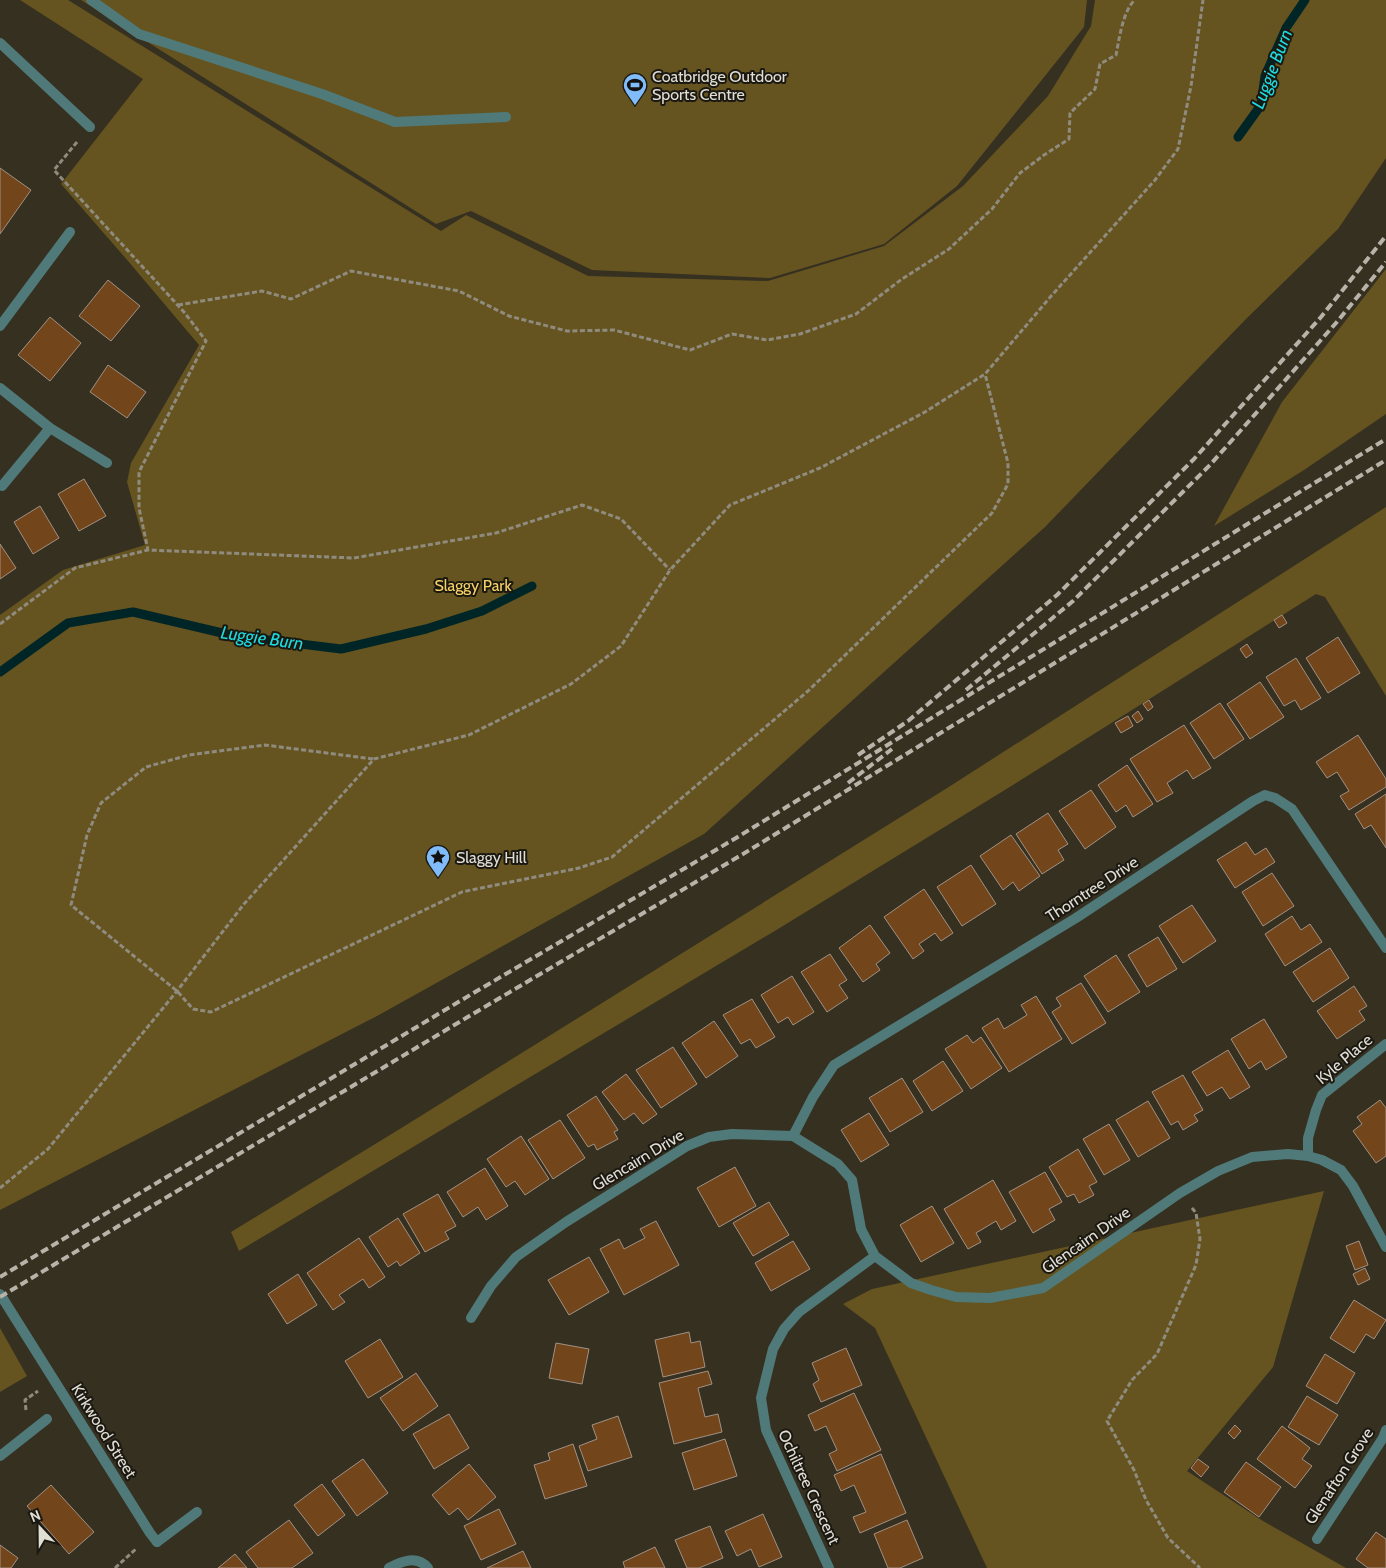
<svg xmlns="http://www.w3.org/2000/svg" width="1386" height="1568" viewBox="0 0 1386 1568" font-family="Cabin,sans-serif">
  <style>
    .green { fill: #65541f }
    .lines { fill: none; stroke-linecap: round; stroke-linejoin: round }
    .stream { stroke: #002526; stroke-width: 9 }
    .building { fill: #72451b; stroke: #a19184 }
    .path { stroke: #908b7f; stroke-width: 3; stroke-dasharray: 5 2.5; stroke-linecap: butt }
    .lane { stroke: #507a79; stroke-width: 10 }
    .street { stroke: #507a79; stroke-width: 10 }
    .rail { stroke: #b7b3a8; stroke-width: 4; stroke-dasharray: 8 4; stroke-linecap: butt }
    .labels { text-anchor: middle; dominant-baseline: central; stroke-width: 4; stroke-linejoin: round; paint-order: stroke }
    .poi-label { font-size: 16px; fill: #e1ded4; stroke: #1b1812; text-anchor: start }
    .park-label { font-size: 16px; fill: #f7d265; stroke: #1b1812 }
    .street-label { font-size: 16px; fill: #e1ded4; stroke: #1b1812 }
    .water-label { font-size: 18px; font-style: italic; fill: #1ddade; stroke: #1b1812 }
  </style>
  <rect width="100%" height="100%" fill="#363021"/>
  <path class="green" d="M 20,0 L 68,0 L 441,231 L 466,215 L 588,276 L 768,281 L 884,246 L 963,186 L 1048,96 L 1091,26 L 1095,0 L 1386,0 L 1386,158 L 1338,229 L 1245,320 L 1045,527 L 704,834 L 377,1016 L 0,1210 L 0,615 L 63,570 L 145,545 L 127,482 L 131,463 L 199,345 L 128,261 L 61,184 L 143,79 Z
    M 81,0 L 1087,0 L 1084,27 L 957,186 L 884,244 L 770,278 L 592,270 L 471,211 L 436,224 Z
    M 1386,269 L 1386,414 L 1304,470 L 1214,526 L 1282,402 Z
    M 1386,507 L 1386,696 L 1325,597 L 1316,594 L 1013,785 L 778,929 L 239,1251 L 231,1232 L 403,1127 L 944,790 Z
    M 1324,1191 L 1273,1367 L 1187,1471 L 1263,1521 L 1346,1568 L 987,1568 L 875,1328 L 843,1304 L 872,1289 Z
    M 0,1328 L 27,1376 L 0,1392 Z"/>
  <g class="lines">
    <path class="stream" d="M 1238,137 L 1261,105 L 1265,76 L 1286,28 L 1305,0
      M 0,672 L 68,623 L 133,612 L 235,636 L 341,649 L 426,629 L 482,611 L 532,586"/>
  </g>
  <path class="building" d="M 0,168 L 31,190 L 0,234 Z
    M 108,280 L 140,306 L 111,341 L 79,316 Z
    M 50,317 L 81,343 L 50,381 L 18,355 Z
    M 108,365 L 146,392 L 127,418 L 90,392 Z
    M 84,479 L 106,516 L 79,531 L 58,494 Z
    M 40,506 L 59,538 L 33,554 L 14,522 Z
    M 0,544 L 16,568 L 0,579 Z
    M 1282,615 L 1287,623 L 1279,628 L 1274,620 Z
    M 1338,637 L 1360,673 L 1328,693 L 1306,658 Z
    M 1247,644 L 1253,653 L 1246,658 L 1240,649 Z
    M 1296,658 L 1321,698 L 1301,710 L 1295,700 L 1284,706 L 1266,677 Z
    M 1260,682 L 1284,717 L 1250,739 L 1227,704 Z
    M 1149,700 L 1153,707 L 1148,711 L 1143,704 Z
    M 1220,703 L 1244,739 L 1214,759 L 1190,723 Z
    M 1138,711 L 1143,719 L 1137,723 L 1132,716 Z
    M 1128,716 L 1133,726 L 1121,733 L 1115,723 Z
    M 1184,725 L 1211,768 L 1193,779 L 1187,770 L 1167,783 L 1173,793 L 1157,802 L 1130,759 Z
    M 1358,735 L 1386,779 L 1386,787 L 1349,810 L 1340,796 L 1349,791 L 1337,772 L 1327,778 L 1316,762 Z
    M 1127,765 L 1153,804 L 1133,817 L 1126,805 L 1116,812 L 1098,785 Z
    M 1091,790 L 1116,827 L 1085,849 L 1059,811 Z
    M 1386,794 L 1386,848 L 1371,825 L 1364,829 L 1355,814 Z
    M 1048,813 L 1068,844 L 1058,850 L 1064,860 L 1042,874 L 1016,834 Z
    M 1011,835 L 1040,876 L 1019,891 L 1013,882 L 1003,890 L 980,856 Z
    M 1246,842 L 1255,855 L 1266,848 L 1275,862 L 1235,888 L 1217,860 Z
    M 971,865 L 996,904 L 962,926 L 937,887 Z
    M 1272,873 L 1294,906 L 1263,926 L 1242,892 Z
    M 924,889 L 953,933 L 941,941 L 935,933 L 919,944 L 924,951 L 913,959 L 884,917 Z
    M 1192,905 L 1216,941 L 1183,963 L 1159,926 Z
    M 1292,916 L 1301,930 L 1310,924 L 1322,942 L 1285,966 L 1265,934 Z
    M 870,925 L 890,953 L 876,964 L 880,970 L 863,982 L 839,948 Z
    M 1158,937 L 1177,969 L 1147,987 L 1128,955 Z
    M 1330,948 L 1349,978 L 1313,1002 L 1293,972 Z
    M 830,954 L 847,980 L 839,985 L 848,998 L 827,1012 L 801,972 Z
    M 1116,955 L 1140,992 L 1108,1012 L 1084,976 Z
    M 792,976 L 814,1012 L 793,1025 L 788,1017 L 778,1023 L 761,995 Z
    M 1081,983 L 1106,1023 L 1072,1044 L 1052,1012 L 1061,1006 L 1056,998 Z
    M 1354,986 L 1367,1006 L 1359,1011 L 1365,1020 L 1337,1039 L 1317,1011 Z
    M 1036,996 L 1062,1039 L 1009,1072 L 982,1028 L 998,1018 L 1004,1029 L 1027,1015 L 1021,1005 Z
    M 752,999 L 775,1037 L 756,1048 L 750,1039 L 741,1044 L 723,1015 Z
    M 1264,1019 L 1287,1057 L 1266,1070 L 1261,1061 L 1249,1069 L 1231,1039 Z
    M 714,1021 L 738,1056 L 706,1078 L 682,1043 Z
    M 967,1035 L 973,1043 L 981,1037 L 1002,1068 L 971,1089 L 945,1049 Z
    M 673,1047 L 697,1084 L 661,1108 L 636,1070 Z
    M 1228,1050 L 1250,1087 L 1230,1099 L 1222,1087 L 1207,1096 L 1192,1072 Z
    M 943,1061 L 963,1091 L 932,1111 L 913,1081 Z
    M 626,1074 L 657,1114 L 643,1124 L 634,1113 L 624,1120 L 602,1092 Z
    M 1183,1075 L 1203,1110 L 1194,1115 L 1198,1121 L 1183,1130 L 1178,1121 L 1171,1125 L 1152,1092 Z
    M 902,1078 L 923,1112 L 890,1132 L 869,1098 Z
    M 596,1096 L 618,1130 L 614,1132 L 618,1139 L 597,1150 L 594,1144 L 588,1147 L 567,1115 Z
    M 1380,1100 L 1386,1108 L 1386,1156 L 1376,1163 L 1353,1131 L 1362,1124 L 1357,1117 Z
    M 1148,1101 L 1170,1138 L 1138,1157 L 1116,1120 Z
    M 869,1113 L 889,1145 L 861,1162 L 841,1130 Z
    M 560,1120 L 585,1158 L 553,1179 L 528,1140 Z
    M 1109,1124 L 1130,1160 L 1104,1175 L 1083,1139 Z
    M 521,1136 L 549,1179 L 525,1195 L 515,1181 L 506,1187 L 487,1159 Z
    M 1078,1149 L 1097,1182 L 1089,1186 L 1094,1195 L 1079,1203 L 1074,1194 L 1067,1197 L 1049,1167 Z
    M 735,1167 L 756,1206 L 719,1227 L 697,1188 Z
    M 485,1168 L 508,1206 L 486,1220 L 478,1207 L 463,1217 L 447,1192 Z
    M 1045,1172 L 1062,1202 L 1049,1209 L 1055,1220 L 1033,1233 L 1009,1192 Z
    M 993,1180 L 1016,1221 L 1001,1230 L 996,1221 L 976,1233 L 981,1242 L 968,1249 L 944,1209 Z
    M 438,1194 L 456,1226 L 445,1232 L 449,1239 L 425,1252 L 403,1214 Z
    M 769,1202 L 789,1235 L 753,1256 L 733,1223 Z
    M 932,1206 L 954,1243 L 921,1262 L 900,1225 Z
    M 398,1218 L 420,1253 L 400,1266 L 397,1261 L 388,1267 L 369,1237 Z
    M 656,1221 L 679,1265 L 624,1295 L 600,1249 L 619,1239 L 624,1249 L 645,1238 L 640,1229 Z
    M 359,1238 L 385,1277 L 369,1288 L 363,1279 L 339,1295 L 345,1302 L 333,1310 L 307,1273 Z
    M 793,1241 L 810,1269 L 771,1291 L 755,1263 Z
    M 1359,1241 L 1368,1265 L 1355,1270 L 1346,1246 Z
    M 589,1257 L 609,1292 L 569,1315 L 548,1280 Z
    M 1365,1268 L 1370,1279 L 1358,1285 L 1353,1274 Z
    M 298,1274 L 317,1305 L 287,1324 L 268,1294 Z
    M 1354,1300 L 1386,1320 L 1374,1339 L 1366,1334 L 1354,1353 L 1330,1338 Z
    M 689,1332 L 691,1343 L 700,1341 L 705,1367 L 663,1377 L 655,1340 Z
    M 380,1339 L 403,1377 L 368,1398 L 345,1361 Z
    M 556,1343 L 589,1349 L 582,1384 L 549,1378 Z
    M 846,1348 L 862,1385 L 821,1402 L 813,1384 L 819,1380 L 812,1363 Z
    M 1325,1354 L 1355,1373 L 1337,1404 L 1306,1386 Z
    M 708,1371 L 712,1384 L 698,1388 L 705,1417 L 718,1414 L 722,1432 L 674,1444 L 659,1383 Z
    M 416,1373 L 438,1406 L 403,1431 L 380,1398 Z
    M 854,1393 L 881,1450 L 837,1471 L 829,1454 L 837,1450 L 826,1426 L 815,1431 L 808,1415 Z
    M 1307,1396 L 1338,1415 L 1319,1445 L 1288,1427 Z
    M 449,1414 L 469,1448 L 434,1469 L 413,1434 Z
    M 618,1416 L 632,1457 L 588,1471 L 579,1446 L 597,1439 L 592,1425 Z
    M 1235,1425 L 1241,1431 L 1234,1439 L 1228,1433 Z
    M 1282,1426 L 1310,1448 L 1302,1459 L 1312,1466 L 1295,1488 L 1257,1459 Z
    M 725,1439 L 737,1476 L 694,1490 L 682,1453 Z
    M 573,1444 L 587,1486 L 545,1499 L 534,1465 L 550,1460 L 548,1453 Z
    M 881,1454 L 906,1513 L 860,1533 L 853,1517 L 866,1512 L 854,1485 L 841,1491 L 834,1475 Z
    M 363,1459 L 388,1493 L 357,1516 L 332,1481 Z
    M 1198,1459 L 1209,1467 L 1201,1477 L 1191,1468 Z
    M 1246,1462 L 1281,1487 L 1259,1517 L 1224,1492 Z
    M 469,1464 L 496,1497 L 468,1520 L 458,1508 L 449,1515 L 432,1495 Z
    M 322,1484 L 345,1515 L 318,1536 L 294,1505 Z
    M 51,1485 L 94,1532 L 69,1554 L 27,1506 Z
    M 499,1509 L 516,1544 L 481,1560 L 464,1526 Z
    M 763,1514 L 782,1557 L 759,1567 L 751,1549 L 737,1556 L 725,1531 Z
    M 289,1520 L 313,1553 L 292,1568 L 258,1568 L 246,1552 Z
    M 907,1520 L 923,1558 L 900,1568 L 888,1568 L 874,1534 Z
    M 710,1526 L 723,1558 L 699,1568 L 687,1568 L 675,1540 Z
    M 1376,1532 L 1386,1539 L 1386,1568 L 1368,1568 L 1356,1559 Z
    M 0,1545 L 18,1558 L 11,1568 L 0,1568 Z
    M 655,1547 L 665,1568 L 625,1568 L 623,1562 Z
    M 523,1551 L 531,1568 L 487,1568 Z
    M 235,1554 L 247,1568 L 218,1568 Z"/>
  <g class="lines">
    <path class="path" d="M 77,142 L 54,170 L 184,312 L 206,341 L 139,472 L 139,508 L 148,550
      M 178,305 L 262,291 L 291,299 L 351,271 L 459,291 L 509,316 L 567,331 L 614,330 L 690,350 L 732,334 L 767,340 L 800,334 L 856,314 L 902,279 L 949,249 L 992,209 L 1020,173 L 1044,155 L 1069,139 L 1070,113 L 1095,89 L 1100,64 L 1116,55 C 1119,40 1123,10 1135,0
      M 0,624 L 75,568 L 148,550 L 354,558 L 496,533 L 582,505 L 621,519 L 670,570
      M 373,759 L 265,745 L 189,755 L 146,767 L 101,803 L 87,835 L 71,905 L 177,991 L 193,1009 L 211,1012 L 462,892 L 579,868 L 612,857 L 808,691 L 992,513 L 1008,484 L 1008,463 L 985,374
      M 0,1188 L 48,1149 L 177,991 L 244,904 L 374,759 L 469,735 L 571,684 L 621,646 L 670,570 L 730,505 L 820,468 L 925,412 L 985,374 L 1052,295 L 1155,180 L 1178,149 L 1191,86 L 1203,0
      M 1192,1208 L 1196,1213 L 1200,1239 L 1196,1265 L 1157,1354 L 1132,1380 L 1107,1421 L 1134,1470 L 1146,1500 L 1168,1538 L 1200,1568
      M 26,1410 L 25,1400 L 38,1391
      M 115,1568 L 137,1548"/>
    <path class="lane" d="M 91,0 L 139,34 L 322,94 L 395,122 L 506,117
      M 0,43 L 90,127
      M 157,1542 L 197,1512"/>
    <path class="street" d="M 0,326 L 70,232
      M 0,388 L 50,428 L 2,486
      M 50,428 L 107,463
      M 793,1136 L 813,1097 L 834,1065 L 1076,918 L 1253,801 L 1265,795 L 1275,798 L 1292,809 L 1386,948
      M 1308,1156 L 1308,1138 L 1316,1110 L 1322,1095 L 1386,1044
      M 0,1294 L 150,1533 L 157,1542
      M 471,1318 L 491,1286 L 516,1257 L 566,1222 L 687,1146 L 709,1137 L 732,1134 L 793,1136 L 838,1164 L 852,1180 L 861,1229 L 875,1256 L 911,1283 L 931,1290 L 956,1297 L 990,1298 L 1043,1288 L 1180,1193 L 1218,1171 L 1252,1157 L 1288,1154 L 1308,1156 L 1322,1160 L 1341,1170 L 1353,1186 L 1386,1247
      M 0,1456 L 47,1419
      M 1317,1539 L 1383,1438 L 1386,1430
      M 389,1568 C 402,1561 417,1555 428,1568
      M 829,1568 L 766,1430 L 761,1398 L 773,1349 L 784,1329 L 799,1312 L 875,1256"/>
    <path class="rail" d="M 966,690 L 1073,601 L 1210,465 L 1336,323 L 1386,262
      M 858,755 L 908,721 L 1057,595 L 1194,459 L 1321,317 L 1386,236
      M 848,783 L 892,749
      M 0,1277 L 460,1001 L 736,838 L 1386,439
      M 0,1297 L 466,1018 L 743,854 L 1386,460"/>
  </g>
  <defs>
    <g id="stadium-pin" transform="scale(1.25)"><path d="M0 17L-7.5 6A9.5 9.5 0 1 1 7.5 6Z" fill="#81bcfa" stroke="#1b1812"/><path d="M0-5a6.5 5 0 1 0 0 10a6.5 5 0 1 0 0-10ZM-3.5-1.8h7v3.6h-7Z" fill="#111"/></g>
    <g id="sight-pin" transform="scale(1.25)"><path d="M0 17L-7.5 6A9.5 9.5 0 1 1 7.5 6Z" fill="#81bcfa" stroke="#1b1812"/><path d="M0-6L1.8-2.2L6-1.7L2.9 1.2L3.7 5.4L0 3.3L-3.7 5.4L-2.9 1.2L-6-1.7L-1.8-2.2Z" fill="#111"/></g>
  </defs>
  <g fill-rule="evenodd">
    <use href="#stadium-pin" x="635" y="85"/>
    <use href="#sight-pin" x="438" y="857"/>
  </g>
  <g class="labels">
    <g class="poi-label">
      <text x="652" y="76">Coatbridge Outdoor<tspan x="652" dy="18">Sports Centre</tspan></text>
      <text x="456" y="857">Slaggy Hill</text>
    </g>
    <g class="park-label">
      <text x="473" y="585">Slaggy Park</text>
    </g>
    <g class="street-label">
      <text transform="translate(1092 889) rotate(-33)">Thorntree Drive</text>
      <text transform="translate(1344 1059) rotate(-40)">Kyle Place</text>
      <text transform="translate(638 1160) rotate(-31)">Glencairn Drive</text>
      <text transform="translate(1086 1240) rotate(-35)">Glencairn Drive</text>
      <text transform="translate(104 1431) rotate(58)">Kirkwood Street</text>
      <text transform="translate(1339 1476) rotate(-57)">Glenafton Grove</text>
      <text transform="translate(809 1487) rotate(65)">Ochiltree Crescent</text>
    </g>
    <g class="water-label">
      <text transform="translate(1272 69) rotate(-69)">Luggie Burn</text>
      <text transform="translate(262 638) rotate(8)">Luggie Burn</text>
    </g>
  </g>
  <g transform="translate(40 1528) rotate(338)" stroke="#1b1812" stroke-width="4" paint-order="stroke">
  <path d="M0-4L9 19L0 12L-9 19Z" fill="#e1ded4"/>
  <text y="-8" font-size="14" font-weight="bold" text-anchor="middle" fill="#e1ded4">N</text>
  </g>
</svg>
